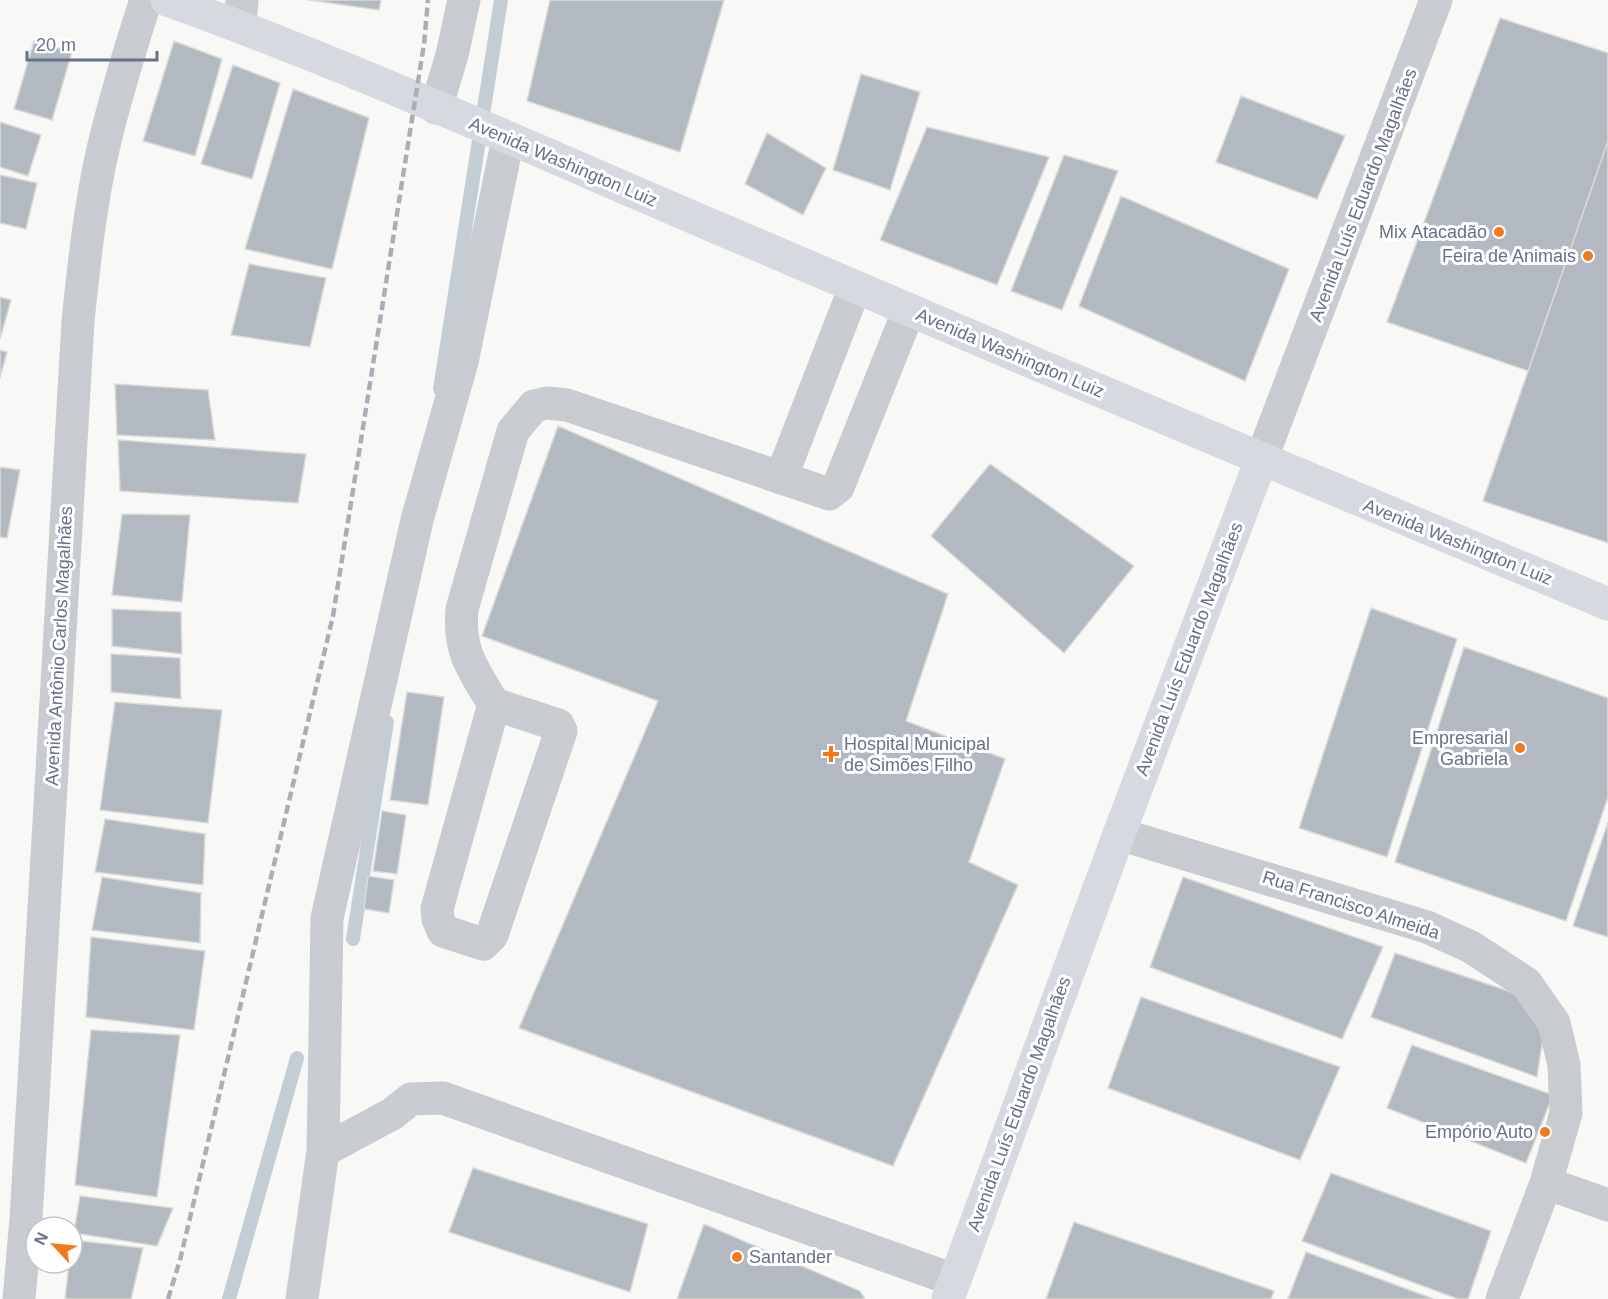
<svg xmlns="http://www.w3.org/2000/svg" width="1608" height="1299" viewBox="0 0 1608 1299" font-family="Helvetica,sans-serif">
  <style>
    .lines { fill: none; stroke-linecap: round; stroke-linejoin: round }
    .stream { stroke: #c5cdd4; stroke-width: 14 }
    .building { fill: #b3b9c1; stroke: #dadbd8; stroke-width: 1.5 }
    .minor { stroke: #c8cbd0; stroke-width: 33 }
    .major { stroke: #d6dae0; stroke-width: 33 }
    .rail { stroke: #aaaeb6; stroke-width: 4.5; stroke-dasharray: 9 4.5; stroke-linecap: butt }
    .poi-dot { fill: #f3791c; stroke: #fff; stroke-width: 2 }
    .labels { text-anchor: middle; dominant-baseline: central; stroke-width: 6; stroke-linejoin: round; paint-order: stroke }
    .street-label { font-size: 18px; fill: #65728a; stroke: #fff }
    .poi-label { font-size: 18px; fill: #65728a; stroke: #fff; text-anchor: end }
  </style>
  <rect width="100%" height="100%" fill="#f8f9f6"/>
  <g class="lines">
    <path class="stream" d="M 440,389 L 501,0
      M 353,939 L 387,722
      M 229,1299 L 297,1058"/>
  </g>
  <path class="building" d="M 308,0 L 381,0 L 379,10 Z
    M 550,0 L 724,0 L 680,152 L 527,101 Z
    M 1500,18 L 1608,53 L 1608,141 L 1528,371 L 1387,322 Z
    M 34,41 L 72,52 L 52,120 L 14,109 Z
    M 174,41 L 222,59 L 195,156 L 143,141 Z
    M 233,65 L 280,83 L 252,179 L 201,164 Z
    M 861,74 L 920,92 L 890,190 L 833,170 Z
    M 293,89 L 369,118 L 332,269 L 245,249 Z
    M 1241,96 L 1345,136 L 1317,199 L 1216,162 Z
    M 0,122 L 41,135 L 28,176 L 0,167 Z
    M 927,127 L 1049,157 L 997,285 L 880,240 Z
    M 767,133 L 826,168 L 803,215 L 745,184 Z
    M 1608,141 L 1608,543 L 1483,501 Z
    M 1064,155 L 1118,171 L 1062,310 L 1011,291 Z
    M 0,175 L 37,183 L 26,229 L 0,223 Z
    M 1121,196 L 1289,269 L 1245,381 L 1079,306 Z
    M 249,264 L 326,278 L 310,347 L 231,335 Z
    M 0,297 L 11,300 L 0,339 Z
    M 0,350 L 7,352 L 0,378 Z
    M 115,384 L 208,390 L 215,440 L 117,435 Z
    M 558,426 L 948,594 L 906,721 L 1005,759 L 969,862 L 1018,885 L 893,1166 L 519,1028 L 658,701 L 482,636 Z
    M 118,440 L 306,454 L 298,503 L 120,491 Z
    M 990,464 L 1134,566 L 1064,653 L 931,536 Z
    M 0,467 L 20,470 L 7,538 L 0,537 Z
    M 122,514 L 190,515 L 182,602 L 112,595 Z
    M 1371,608 L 1457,639 L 1387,857 L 1299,828 Z
    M 112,609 L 181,612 L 182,654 L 112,646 Z
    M 1464,647 L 1608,698 L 1608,797 L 1566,921 L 1395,862 Z
    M 111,654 L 180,658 L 181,699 L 111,692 Z
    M 407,692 L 444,697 L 428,805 L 390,800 Z
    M 115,702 L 222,710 L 208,823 L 100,810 Z
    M 382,811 L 406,815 L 397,874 L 373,871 Z
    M 105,819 L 205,834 L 203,885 L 95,872 Z
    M 1608,822 L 1608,937 L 1573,926 Z
    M 368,876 L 394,880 L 389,913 L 364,909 Z
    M 102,877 L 201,893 L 200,943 L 92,930 Z
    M 1183,877 L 1383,947 L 1342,1039 L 1150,967 Z
    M 91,937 L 205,951 L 194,1030 L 86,1017 Z
    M 1395,953 L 1520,995 L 1544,1031 L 1537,1077 L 1371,1017 Z
    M 1141,997 L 1340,1067 L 1300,1160 L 1108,1088 Z
    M 91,1030 L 180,1035 L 157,1197 L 75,1185 Z
    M 1412,1045 L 1553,1095 L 1526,1163 L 1387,1108 Z
    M 473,1168 L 648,1224 L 630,1292 L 449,1232 Z
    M 1331,1173 L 1491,1231 L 1468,1299 L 1458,1299 L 1302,1241 Z
    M 80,1196 L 173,1208 L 157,1246 L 74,1233 Z
    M 1074,1222 L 1274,1291 L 1271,1299 L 1046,1299 Z
    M 704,1224 L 860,1291 L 865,1299 L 677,1299 Z
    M 72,1240 L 143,1248 L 131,1299 L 65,1299 L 69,1263 L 72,1263 Z
    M 1306,1252 L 1434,1299 L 1288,1299 Z"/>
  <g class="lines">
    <path class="minor" d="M 240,26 L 242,0
      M 436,108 L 452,55 L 464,0
      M 1261,460 L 1436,0
      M 781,478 L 855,287
      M 494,704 L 437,909 L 438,919 L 443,931 L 483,944 L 492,935 L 561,731 L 558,725 L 494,704 C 473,670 458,651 462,609 L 513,431 L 534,406 L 547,403 L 567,405 L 829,494 L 838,487 L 909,310
      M 1119,834 L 1427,927 L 1471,947 L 1526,983 L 1554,1023 L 1564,1065 L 1566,1113 L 1546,1183 L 1502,1299
      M 323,1151 L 392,1114 L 411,1099 L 443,1098 L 954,1280
      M 1546,1183 L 1608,1205
      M 19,1299 L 26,1219 L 78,321 C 84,264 90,206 103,149 C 115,99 130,49 146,0
      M 302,1299 L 323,1151 L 327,918 L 417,520 L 462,362 L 508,139"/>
    <path class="major" d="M 167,0 C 354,67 535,150 718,228 C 1014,355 1310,481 1608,604
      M 948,1299 L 1119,834 L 1261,460"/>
    <path class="rail" d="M 168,1299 L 180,1260 L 333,616 L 424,44 L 428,0"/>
  </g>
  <g class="poi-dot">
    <circle cx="1499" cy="232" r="6"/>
    <circle cx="1588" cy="256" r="6"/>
    <circle cx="1520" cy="748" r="6"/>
    <path d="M828 745h6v6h6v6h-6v6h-6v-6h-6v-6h6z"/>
    <circle cx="1545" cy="1132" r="6"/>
    <circle cx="737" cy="1257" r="6"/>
  </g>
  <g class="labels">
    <g class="street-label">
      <text transform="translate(563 162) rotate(23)">Avenida Washington Luiz</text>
      <text transform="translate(1363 195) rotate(-69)">Avenida Luís Eduardo Magalhães</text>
      <text transform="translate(1010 353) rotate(23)">Avenida Washington Luiz</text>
      <text transform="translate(1458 542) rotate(22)">Avenida Washington Luiz</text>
      <text transform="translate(59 646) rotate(-87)">Avenida Antônio Carlos Magalhães</text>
      <text transform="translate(1189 649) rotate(-69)">Avenida Luís Eduardo Magalhães</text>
      <text transform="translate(1351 905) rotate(18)">Rua Francisco Almeida</text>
      <text transform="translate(1019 1104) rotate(-70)">Avenida Luís Eduardo Magalhães</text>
    </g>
    <g class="poi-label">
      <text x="1487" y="232">Mix Atacadão</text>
      <text x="1576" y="256">Feira de Animais</text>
      <text x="1508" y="738">Empresarial<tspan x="1508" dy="21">Gabriela</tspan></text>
      <text x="844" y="744" text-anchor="start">Hospital Municipal<tspan x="844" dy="21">de Simões Filho</tspan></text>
      <text x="1533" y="1132">Empório Auto</text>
      <text x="749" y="1257" text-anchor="start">Santander</text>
    </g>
  </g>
  <g transform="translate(54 1245) rotate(296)"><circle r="28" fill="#ffffff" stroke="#c1c7d0" stroke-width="1.5"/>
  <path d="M0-4.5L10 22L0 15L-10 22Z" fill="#f3791c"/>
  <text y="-9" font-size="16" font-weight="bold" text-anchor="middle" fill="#65728a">N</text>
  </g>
  <path d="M27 51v9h130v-9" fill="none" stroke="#65728a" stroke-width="3"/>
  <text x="36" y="51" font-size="18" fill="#65728a" stroke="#ffffff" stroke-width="4.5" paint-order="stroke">20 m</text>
</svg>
